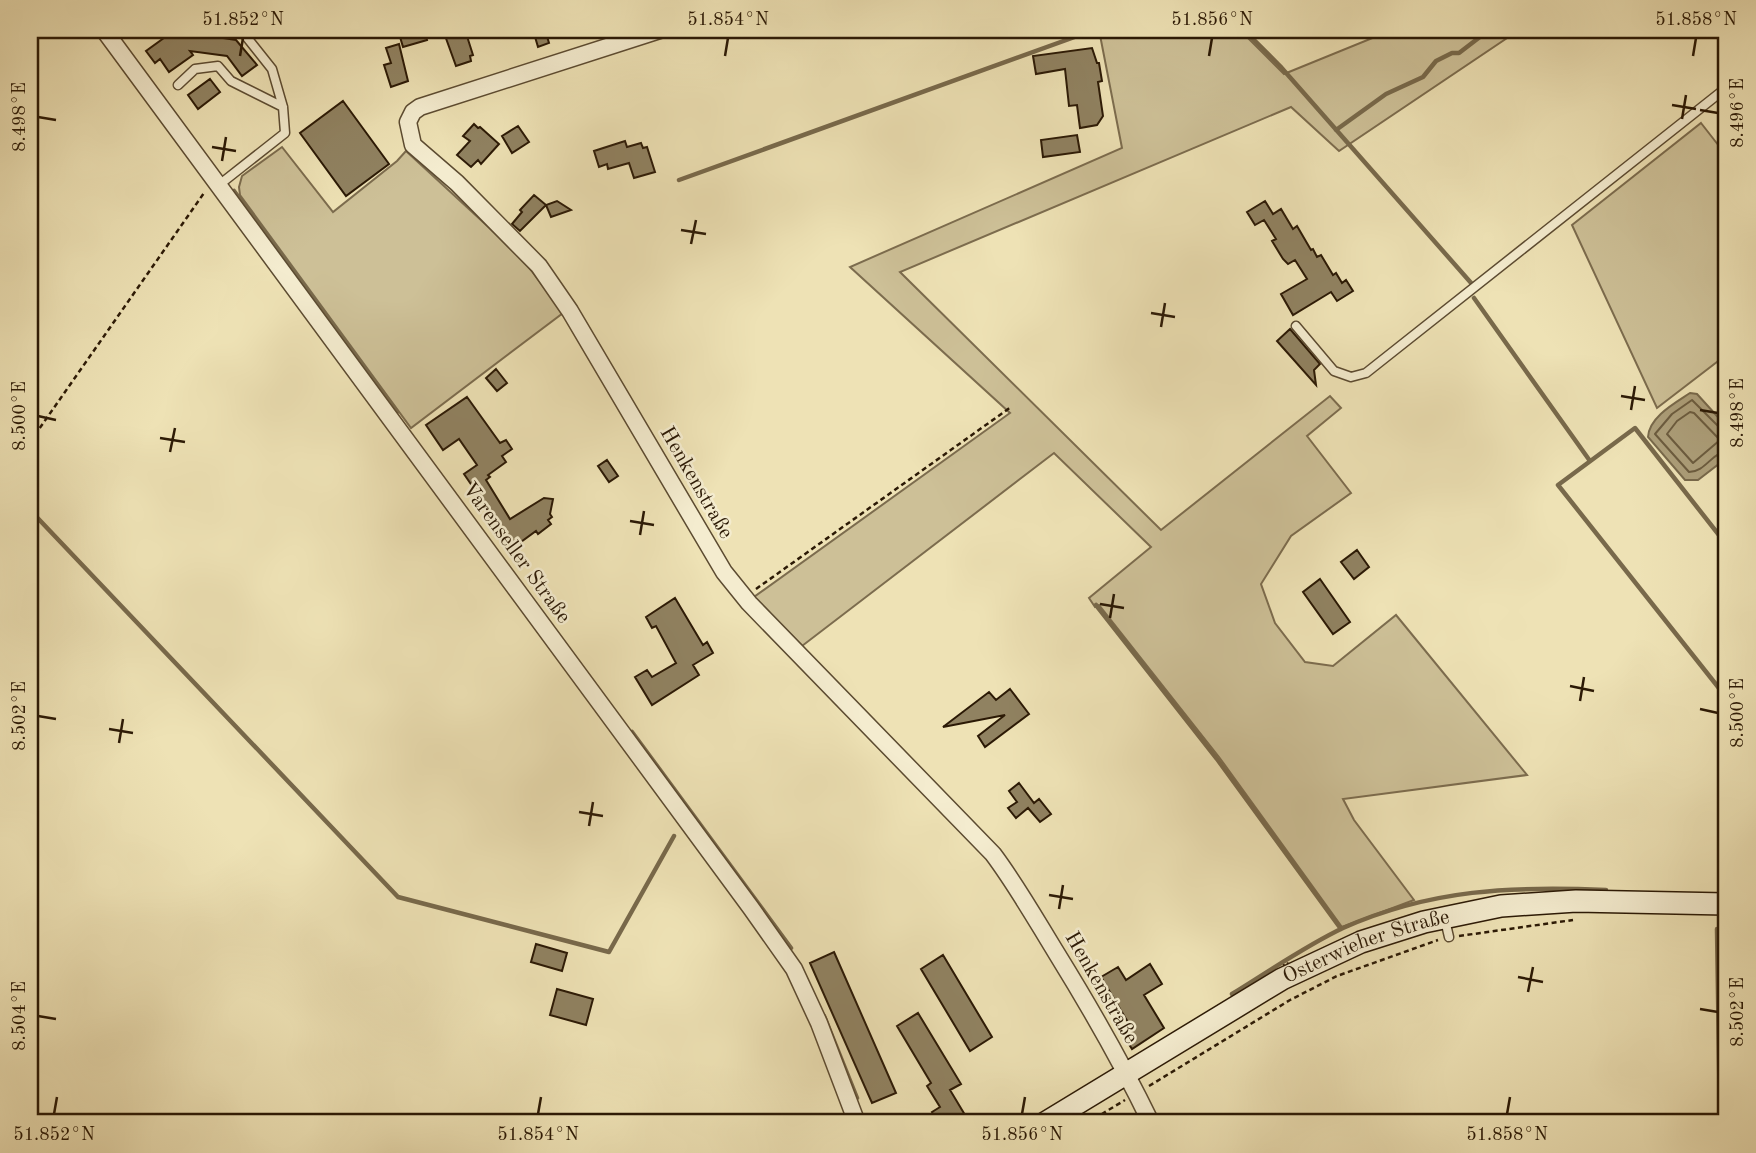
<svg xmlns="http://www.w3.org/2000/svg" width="1756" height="1153" viewBox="0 0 1756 1153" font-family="'Old Standard TT',serif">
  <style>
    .green { fill: #cdc097; stroke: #7c6c4e; stroke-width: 2 }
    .water { fill: #ac9e79; stroke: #78694b; stroke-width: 2 }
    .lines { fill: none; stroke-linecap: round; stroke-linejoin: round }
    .shore { stroke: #6c5c3f; stroke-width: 2 }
    .stream { stroke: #78694b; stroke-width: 4.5 }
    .building { fill: #908261; stroke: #2b1905; stroke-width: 2 }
    .lane-casing { stroke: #5c4b31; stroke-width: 11 }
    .street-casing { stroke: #5c4b31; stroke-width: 19 }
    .secondary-casing { stroke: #2b1905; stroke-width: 24 }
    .path { stroke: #2b1905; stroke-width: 2.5; stroke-dasharray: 5 3.5; stroke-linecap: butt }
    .lane { stroke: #f4eccf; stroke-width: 8 }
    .street { stroke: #f4eccf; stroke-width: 16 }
    .secondary { stroke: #f4eccf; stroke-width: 21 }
    .ticks { fill: none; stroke: #2b1905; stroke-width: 2.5 }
    .labels { text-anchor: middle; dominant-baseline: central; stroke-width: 5; stroke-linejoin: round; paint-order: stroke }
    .street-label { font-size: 21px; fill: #2b1905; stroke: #f4eccf }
    .neatline { fill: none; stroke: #2b1905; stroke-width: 2.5 }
    .ticks-label { font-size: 18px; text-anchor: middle; fill: #2b1905 }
  </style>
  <rect width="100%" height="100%" fill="#eee2b5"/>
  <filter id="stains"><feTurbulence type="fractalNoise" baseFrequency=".00286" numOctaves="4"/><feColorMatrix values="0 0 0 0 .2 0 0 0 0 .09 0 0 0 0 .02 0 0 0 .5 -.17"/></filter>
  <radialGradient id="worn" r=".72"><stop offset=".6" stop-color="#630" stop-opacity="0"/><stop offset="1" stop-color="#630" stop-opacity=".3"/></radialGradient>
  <path class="green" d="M 1099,30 L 1240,30 L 1284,74 L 1392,30 L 1519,30 L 1339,151 L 1291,107 L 900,272 L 1161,530 L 1330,396 L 1341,408 L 1307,436 L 1351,493 L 1291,536 L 1261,584 L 1275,623 L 1305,662 L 1333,666 L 1396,615 L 1527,775 L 1343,799 L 1354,820 L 1414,900 L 1342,927 L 1219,757 L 1099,605 L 1095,607 L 1089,598 L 1151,547 L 1054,453 L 802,646 L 754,597 L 1010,413 L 850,267 L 1122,148 Z
    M 1701,123 L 1726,155 L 1726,355 L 1657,408 L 1572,225 Z
    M 282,147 L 333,212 L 397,161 L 406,151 L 522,258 L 563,313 L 411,428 L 240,195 L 239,187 L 242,176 Z
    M 1720,929 L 1726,929 L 1726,1123 L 1723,1123 Z"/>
  <path class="water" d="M 1690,393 L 1697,394 L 1726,426 L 1726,454 L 1720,463 L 1698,480 L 1685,480 L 1648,437 C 1649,417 1675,403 1690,393 Z"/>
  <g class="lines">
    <path class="shore" d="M 1690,412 L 1694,413 L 1720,440 L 1693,463 L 1667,434 L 1677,421 Z
      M 1726,429 L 1719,427 L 1692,400 L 1672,414 L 1655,434 L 1689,472 C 1705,472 1712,453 1726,451"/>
    <path class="stream" d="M 1244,30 L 1280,66 L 1472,284
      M 1336,130 L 1386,94 L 1423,77 L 1436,61 L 1452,53 L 1459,53 L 1489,30
      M 679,180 L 1094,30
      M 234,191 L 397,412
      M 1474,298 L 1590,461
      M 30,510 L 398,897 L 609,952 L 674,836
      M 1726,544 L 1635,428 L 1558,485 L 1726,697
      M 1096,605 L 1217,759 L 1341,929
      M 632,732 L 791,948
      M 1717,929 L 1720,1123
      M 1232,994 C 1268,972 1305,946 1343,928 C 1431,889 1512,886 1606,890
      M 824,1016 L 857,1098"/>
  </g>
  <path class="building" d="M 175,30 L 212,30 L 217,37 L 236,40 L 257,65 L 242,76 L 227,56 L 190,51 L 193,55 L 169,72 L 160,59 L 155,63 L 146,51 Z
    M 398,30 L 424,30 L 427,40 L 403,47 Z
    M 443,30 L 465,30 L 473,55 L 470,56 L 471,61 L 456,66 Z
    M 533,30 L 545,30 L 549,43 L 538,47 Z
    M 399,44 L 408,81 L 391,87 L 384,65 L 391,63 L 386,48 Z
    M 1092,48 L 1097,63 L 1099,63 L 1102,81 L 1098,82 L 1103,116 L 1097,125 L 1080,128 L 1077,105 L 1069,106 L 1065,69 L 1036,74 L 1033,56 Z
    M 210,79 L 220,92 L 198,109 L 188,95 Z
    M 343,101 L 389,164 L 346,196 L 300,133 Z
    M 474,124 L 478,128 L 480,127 L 499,144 L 481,164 L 478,160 L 471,167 L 457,155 L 470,141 L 463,136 Z
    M 518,126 L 529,142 L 512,153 L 502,136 Z
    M 1077,135 L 1080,152 L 1043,157 L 1041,140 Z
    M 625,141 L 627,147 L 641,143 L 643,148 L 647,147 L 655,172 L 634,178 L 629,163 L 608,169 L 607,164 L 599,167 L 594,151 Z
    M 534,195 L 546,205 L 520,231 L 512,224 L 522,212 L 520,210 Z
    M 557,201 L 571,210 L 551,217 L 546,205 Z
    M 1265,201 L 1273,214 L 1281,209 L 1293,229 L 1297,226 L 1311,250 L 1313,249 L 1317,257 L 1321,255 L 1333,275 L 1336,273 L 1342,283 L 1346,280 L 1353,291 L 1337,301 L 1331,292 L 1293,315 L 1281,294 L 1307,279 L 1295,260 L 1288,264 L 1283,259 L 1272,241 L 1276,239 L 1264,220 L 1255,225 L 1247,212 Z
    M 1290,329 L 1320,364 L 1314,370 L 1316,385 L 1277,341 Z
    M 496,369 L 507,383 L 497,391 L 486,378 Z
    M 467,397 L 500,443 L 506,440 L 512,449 L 502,456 L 506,462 L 488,475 L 490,477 L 486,480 L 510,519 L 544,498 L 553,499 L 550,514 L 552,517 L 548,520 L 551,524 L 538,534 L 536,531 L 514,547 L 464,474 L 477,465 L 459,439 L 443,450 L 426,425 Z
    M 607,460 L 618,476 L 609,482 L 598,466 Z
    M 1357,550 L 1369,567 L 1354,579 L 1341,562 Z
    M 1320,579 L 1350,622 L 1333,634 L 1303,592 Z
    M 675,598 L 703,645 L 707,642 L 713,653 L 693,665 L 699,675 L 652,705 L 635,677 L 647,670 L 652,677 L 676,663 L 656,626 L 652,628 L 646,617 Z
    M 1010,689 L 1029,714 L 985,747 L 978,736 L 1005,715 L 943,727 L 989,692 L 996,700 Z
    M 1019,783 L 1034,803 L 1039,799 L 1051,814 L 1040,822 L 1028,808 L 1016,818 L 1008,808 L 1017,802 L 1009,791 Z
    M 536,944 L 567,953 L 562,971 L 531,962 Z
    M 834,952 L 896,1093 L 872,1103 L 810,963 Z
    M 943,955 L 992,1037 L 970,1051 L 921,969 Z
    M 1150,964 L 1162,984 L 1144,995 L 1164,1028 L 1132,1049 L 1120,1030 L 1129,1024 L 1101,977 L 1118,967 L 1126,980 Z
    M 557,989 L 593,999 L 586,1025 L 550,1015 Z
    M 918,1013 L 961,1084 L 950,1090 L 965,1115 L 952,1123 L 939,1123 L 932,1112 L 940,1107 L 927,1086 L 931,1083 L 897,1026 Z"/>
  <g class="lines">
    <g class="lane-casing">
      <path id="lane" d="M 178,85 L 195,69 L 218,66 L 231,81 L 283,107
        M 219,185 L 285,133 L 283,107 L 272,69 L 241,30
        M 1296,326 L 1334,371 L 1351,377 L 1366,373 L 1726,88
        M 1445,920 L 1449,937"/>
    </g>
    <g class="street-casing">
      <path id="street" d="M 104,30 L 751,908 L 794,969 L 819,1023 L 857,1123
        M 660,30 L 420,107 L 413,112 L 408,122 L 413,145 L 457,183 L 539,266 L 570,311 L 724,572 L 749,603 L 993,854 C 1017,886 1036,920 1057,954 C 1091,1009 1123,1065 1151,1123"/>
    </g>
    <g class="secondary-casing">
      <g id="secondary">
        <path id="s1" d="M 1045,1123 L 1282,979 L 1361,942 L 1424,922 L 1501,906 L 1576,901 L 1726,904"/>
      </g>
    </g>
    <path class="path" d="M 30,442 L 204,193
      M 756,589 L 1011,407
      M 1459,936 L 1573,920
      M 1149,1086 L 1290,1000 L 1337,976 L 1438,940
      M 1087,1123 L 1125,1100"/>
    <use href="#lane" class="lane"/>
    <use href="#street" class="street"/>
    <use href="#secondary" class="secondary"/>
  </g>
  <path class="ticks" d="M 240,56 L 243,38M 725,56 L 728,38M 1209,56 L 1212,38M 1693,56 L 1696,38M 1672,105 L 1696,109M 1700,110 L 1718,113M 38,117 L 56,120M 1682,119 L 1686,95M 212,147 L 236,151M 222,161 L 226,137M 681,230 L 706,234M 691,244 L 696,220M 1151,313 L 1175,317M 1161,327 L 1165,303M 1621,396 L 1645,400M 1631,410 L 1635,386M 1700,410 L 1718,413M 38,416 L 56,420M 160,438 L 185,442M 170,452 L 175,428M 630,521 L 654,525M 640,535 L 644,511M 1100,604 L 1124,608M 1110,618 L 1114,594M 1570,686 L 1594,691M 1580,701 L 1584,677M 1700,709 L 1718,713M 38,716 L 56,719M 109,729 L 133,733M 119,743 L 123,719M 579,812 L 603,816M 589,826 L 593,802M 1049,895 L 1073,899M 1059,909 L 1063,885M 1518,977 L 1543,982M 1528,992 L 1533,967M 1700,1009 L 1718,1012M 38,1016 L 56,1019M 54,1114 L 57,1097M 538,1114 L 541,1097M 1022,1114 L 1025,1097M 1507,1114 L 1510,1097"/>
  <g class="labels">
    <g class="street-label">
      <text transform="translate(696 483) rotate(60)">Henkenstraße</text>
      <text transform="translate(516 553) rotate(54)">Varenseller Straße</text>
      <text stroke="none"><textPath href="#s1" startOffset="368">Österwieher Straße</textPath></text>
      <text transform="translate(1101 988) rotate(60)">Henkenstraße</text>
    </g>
  </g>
  <rect width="1756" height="1153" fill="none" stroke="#eee2b5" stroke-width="77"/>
  <rect x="38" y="38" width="1680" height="1076" class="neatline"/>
  <g class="ticks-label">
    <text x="243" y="25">51.852°N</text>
    <text x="728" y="25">51.854°N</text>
    <text x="1212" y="25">51.856°N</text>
    <text x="1696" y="25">51.858°N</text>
    <text transform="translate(1737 113) rotate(-90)" y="6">8.496°E</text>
    <text transform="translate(19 117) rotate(-90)" y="6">8.498°E</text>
    <text transform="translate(1737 413) rotate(-90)" y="6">8.498°E</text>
    <text transform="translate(19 416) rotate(-90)" y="6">8.500°E</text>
    <text transform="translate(1737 713) rotate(-90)" y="6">8.500°E</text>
    <text transform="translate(19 716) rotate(-90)" y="6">8.502°E</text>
    <text transform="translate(1737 1012) rotate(-90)" y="6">8.502°E</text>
    <text transform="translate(19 1016) rotate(-90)" y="6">8.504°E</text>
    <text x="54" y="1140">51.852°N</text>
    <text x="538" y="1140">51.854°N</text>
    <text x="1022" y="1140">51.856°N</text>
    <text x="1507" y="1140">51.858°N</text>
  </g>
  <rect width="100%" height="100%" filter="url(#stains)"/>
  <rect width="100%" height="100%" fill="url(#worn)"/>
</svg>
